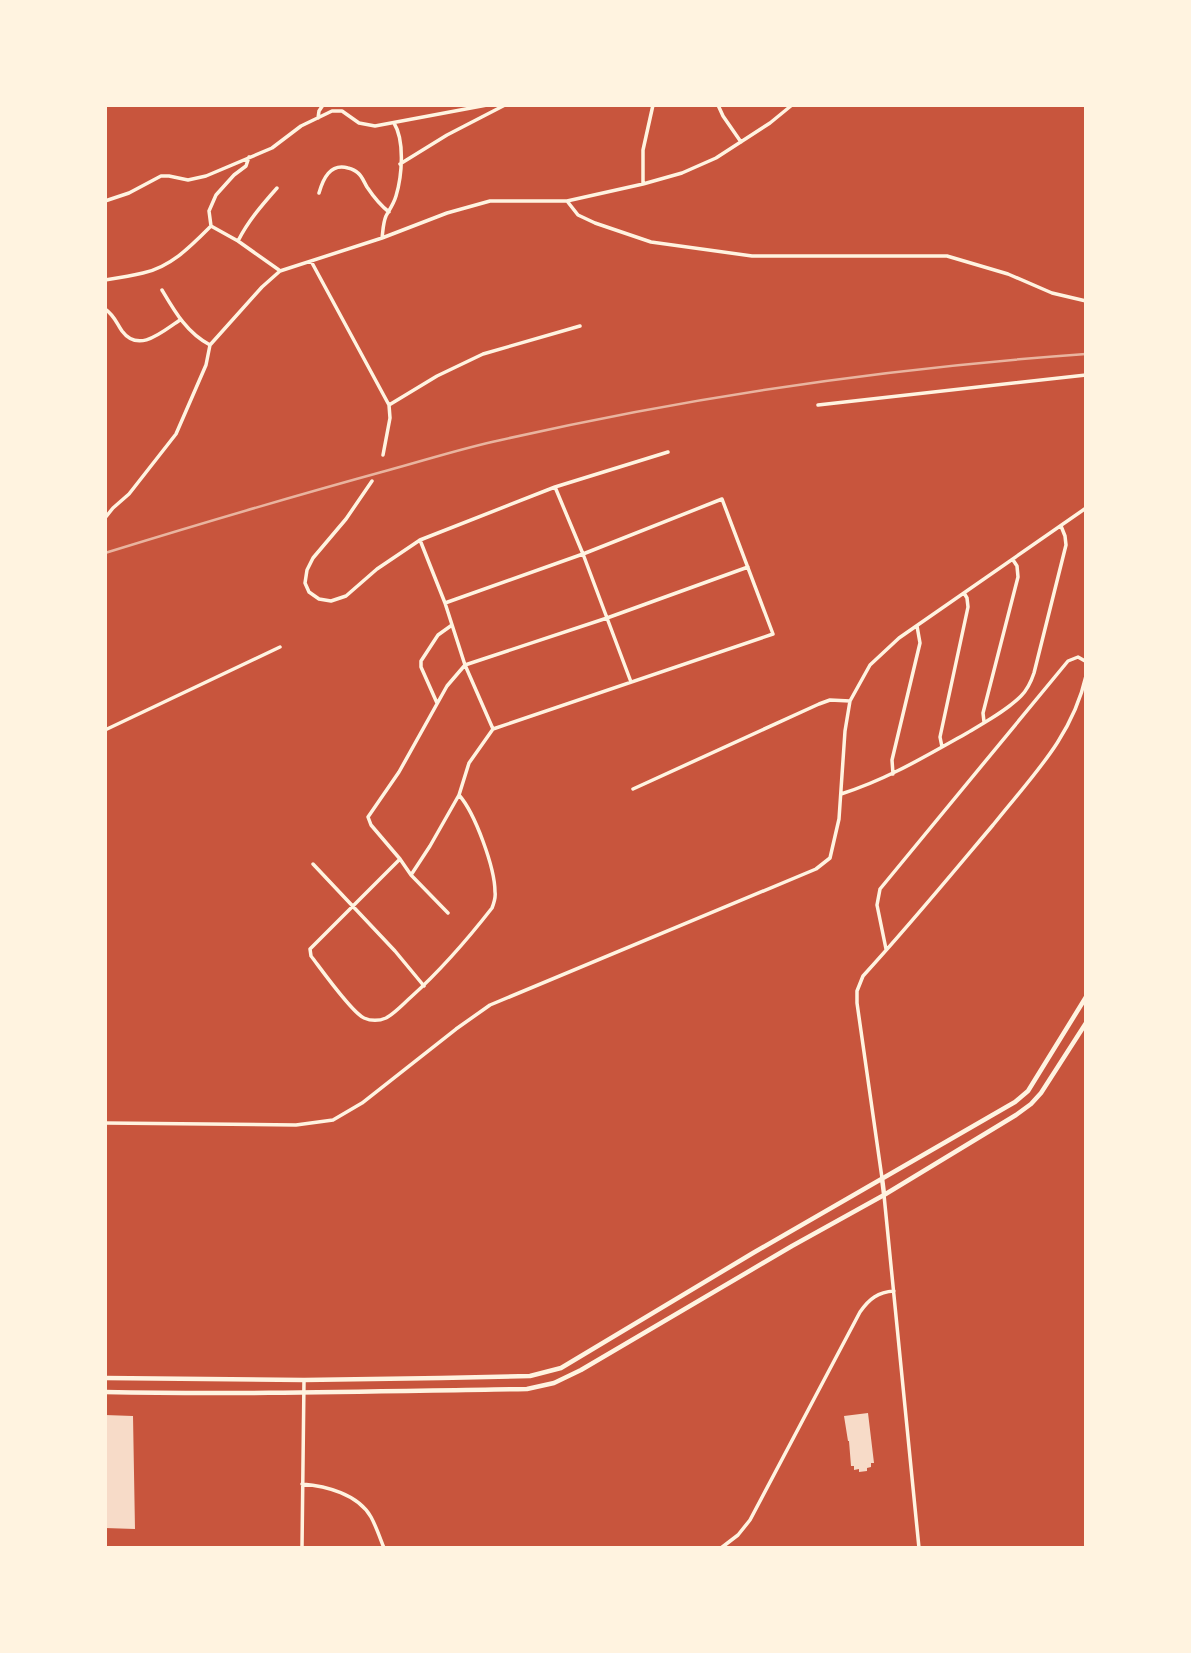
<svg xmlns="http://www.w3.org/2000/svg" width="1191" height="1653" viewBox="0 0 1191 1653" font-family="'Varela Round',sans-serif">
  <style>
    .building { fill: #f7dbc8 }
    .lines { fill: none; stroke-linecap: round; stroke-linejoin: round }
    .minor { stroke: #fff3e0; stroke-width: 3.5 }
    .tertiary { stroke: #fff3e0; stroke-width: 4.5 }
    .rail { stroke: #e9b49f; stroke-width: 2.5 }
  </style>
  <rect width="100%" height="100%" fill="#c8553d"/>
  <path class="building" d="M 868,1413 L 874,1463 L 871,1463 L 871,1467 L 867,1468 L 867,1471 L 859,1472 L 859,1469 L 854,1470 L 854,1466 L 851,1466 L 849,1441 L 848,1441 L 844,1416 Z
    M 105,1415 L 133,1416 L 135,1529 L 105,1528 Z"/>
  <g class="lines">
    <path class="minor" d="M 718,105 L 723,116 L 741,142
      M 318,118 L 319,111 L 323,105
      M 249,157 L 246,166 L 234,175 L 216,195 L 209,211 L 211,226 L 238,241 L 279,270
      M 400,164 L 447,135 L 505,105
      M 643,184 L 643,150 L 653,105
      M 319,193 C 323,179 330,163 348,168 C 352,169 355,170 358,173 C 362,176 364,182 367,187 C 373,196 380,205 389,212
      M 105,201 L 129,193 L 161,176 L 169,176 L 188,180 L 206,176 L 272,148 L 301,126 L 332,111 L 342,111 L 359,123 L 375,126 L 487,105
      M 567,201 L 578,215 L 595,223 L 651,242 L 752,256 L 947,256 L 1008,274 L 1052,293 L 1086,301
      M 382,238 C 383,231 383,223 386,216 C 390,209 394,203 396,196 C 402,176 405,141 394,123
      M 238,241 C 248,221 262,205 277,188
      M 311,261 L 389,405 L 390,418 L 383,455
      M 105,280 C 118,278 131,276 143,273 C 171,267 191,246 211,226
      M 162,290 C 175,312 187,333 210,345
      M 105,309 C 114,315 116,322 122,331 C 139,354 163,331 180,320
      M 389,405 L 437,376 L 483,354 L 580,326
      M 818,405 L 1086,375
      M 372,481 L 346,519 L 313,558 L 307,570 L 305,583 L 309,592 L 319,599 L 331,601 L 346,596 L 377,569 L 420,540 L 555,487 L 668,452
      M 555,487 L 583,554 L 631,682
      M 105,518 L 113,508 L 129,494 L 176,434 L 206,365 L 210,345 L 262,287 L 280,271 L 382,238 L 447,213 L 490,201 L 567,201 L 643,184 L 682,173 L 716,158 L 770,123 L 792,105
      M 420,540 L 445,603 L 465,665 L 493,729
      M 437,703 L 421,667 L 421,661 L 438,635 L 452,625
      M 984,722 L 983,713 L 1018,577 L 1017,566 L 1013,560
      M 105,730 L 280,647
      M 942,747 L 940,737 L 968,607 L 967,598 L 964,593
      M 893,774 L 892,760 L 920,643 L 917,626
      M 633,789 L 819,704 L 830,700 L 850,701
      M 841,794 C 886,780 926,756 967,733 C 985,722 1006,711 1021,696 C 1027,690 1031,682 1034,673 L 1066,545 L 1065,536 L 1061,526
      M 400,859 L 310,949 L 311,956 C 321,969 352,1013 364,1018 C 371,1021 379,1021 386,1018 C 395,1013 403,1004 411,997 C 441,970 467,940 492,908 C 494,903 496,898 495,892 C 495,868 475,813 459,795
      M 313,864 L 395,951 L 424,986
      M 411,875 L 430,846 L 459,795 L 469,763 L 493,729 L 773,634 L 722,499 L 583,554 L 445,603
      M 448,913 L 411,875 L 400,859 L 371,825 L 368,817 L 399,772 L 447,686 L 465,665 L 607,618 L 748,567
      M 886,949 L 877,905 L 880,889 L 1068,661 L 1078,657 L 1085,661
      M 105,1123 L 296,1125 L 333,1120 L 362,1103 L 456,1029 L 490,1005 L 816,869 L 830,858 L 839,819 L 845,731 L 850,701 L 870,665 L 899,638 L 1086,508
      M 882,1178 L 857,1003 L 857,991 L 863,976 C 908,927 950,876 993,825 C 1031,777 1072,738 1086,676
      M 884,1195 L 919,1548
      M 302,1484 C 326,1486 358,1494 371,1517 C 376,1526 380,1538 384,1548
      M 302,1548 L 304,1380
      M 721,1548 L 738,1535 L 750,1520 L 860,1312 C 869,1299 878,1292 894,1291"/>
    <path class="tertiary" d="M 882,1178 L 884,1194
      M 105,1378 L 304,1380 L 441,1378 L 530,1376 L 561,1368 L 753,1253 L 1015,1102 L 1028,1091 L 1086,997
      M 105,1392 C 246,1395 386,1391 527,1389 L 554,1383 L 581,1370 L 792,1246 L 884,1195 L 1016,1115 L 1031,1104 L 1041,1093 L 1086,1023"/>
    <path class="rail" d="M 105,553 C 199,524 294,496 389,470 C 426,460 463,448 501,440 C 693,396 890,368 1086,354"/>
  </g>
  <rect width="1191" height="1653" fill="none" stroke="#fff3e0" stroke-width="214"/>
</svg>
